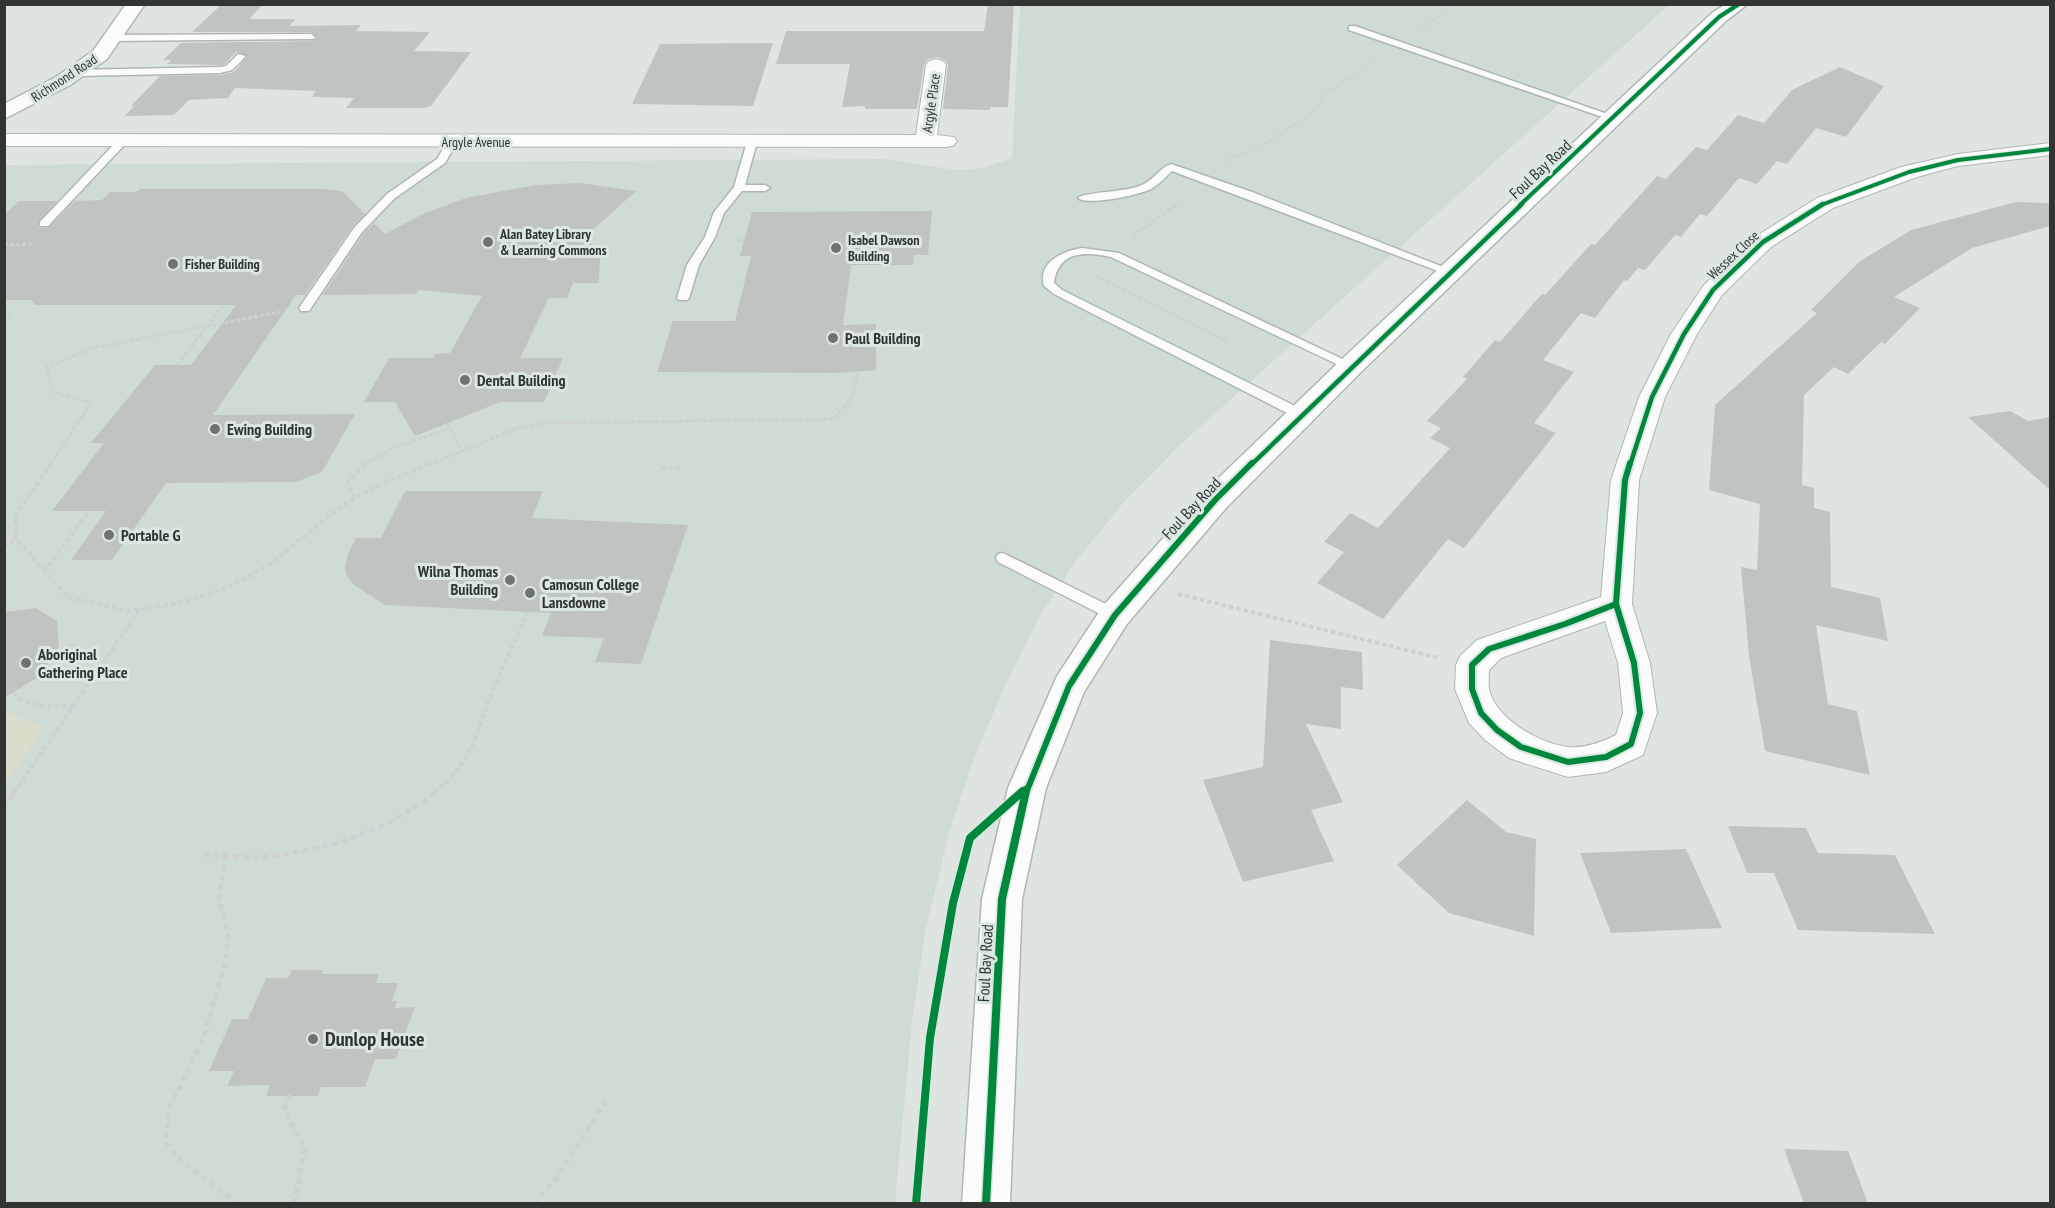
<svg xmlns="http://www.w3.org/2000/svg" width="2055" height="1208" viewBox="0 0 2055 1208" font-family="'PT Sans Narrow',sans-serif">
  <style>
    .built { fill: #cedcd4 }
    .green { fill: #dbdcca }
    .building { fill: #c0c4c1 }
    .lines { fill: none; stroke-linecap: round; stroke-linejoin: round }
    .service-casing { stroke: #b0b6b3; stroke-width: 3 }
    .minor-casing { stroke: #b0b6b3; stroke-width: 2 }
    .secondary-casing { stroke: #b0b6b3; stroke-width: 3 }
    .path-far3 { stroke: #cfd1d0; stroke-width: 2; stroke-dasharray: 3 2; stroke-linecap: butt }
    .path-far2 { stroke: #cfd1d0; stroke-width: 3; stroke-dasharray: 4 2; stroke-linecap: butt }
    .path-far1 { stroke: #cfd1d0; stroke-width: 4; stroke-dasharray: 4.5 3; stroke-linecap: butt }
    .path { stroke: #cfd1d0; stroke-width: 4.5; stroke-dasharray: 6 4; stroke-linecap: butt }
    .service { fill: #fafbfa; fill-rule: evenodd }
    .minor { fill: #fafbfa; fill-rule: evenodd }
    .secondary { fill: #fafbfa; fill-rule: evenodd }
    .path-bridge { stroke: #cfd1d0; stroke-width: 3; stroke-dasharray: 4 2; stroke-linecap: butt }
    .cycleway-far3-casing { stroke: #dbe8e1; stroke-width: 6 }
    .cycleway-far2-casing { stroke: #dbe8e1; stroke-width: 8 }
    .cycleway-far1-casing { stroke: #dbe8e1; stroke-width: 10 }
    .cycleway-casing { stroke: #dbe8e1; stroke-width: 11 }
    .cycleway-far3 { stroke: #00873e; stroke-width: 4 }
    .cycleway-far2 { stroke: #00873e; stroke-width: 4.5 }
    .cycleway-far1 { stroke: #00873e; stroke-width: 6 }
    .cycleway { stroke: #00873e; stroke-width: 8 }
    .poi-dot { fill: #6d736f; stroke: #dbe8e1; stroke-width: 2 }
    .labels { text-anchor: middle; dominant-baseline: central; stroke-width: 6; stroke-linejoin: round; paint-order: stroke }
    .far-street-label { font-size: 14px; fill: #303532; stroke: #dbe8e1 }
    .far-poi-label { font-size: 14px; font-weight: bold; fill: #303532; stroke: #dbe8e1; text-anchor: start }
    .street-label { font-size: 16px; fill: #303532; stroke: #dbe8e1 }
    .poi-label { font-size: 16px; font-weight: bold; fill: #303532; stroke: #dbe8e1; text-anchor: start }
    .near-poi-label { font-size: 20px; font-weight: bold; fill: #303532; stroke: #dbe8e1; text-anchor: start }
  </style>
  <rect width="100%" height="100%" fill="#dee5e1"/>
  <path class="built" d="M 1020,5 L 1669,5 L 1179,446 L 1124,502 L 1073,565 L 1037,621 L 1005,685 L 972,764 L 949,833 L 926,928 L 912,1022 L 895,1203 L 5,1203 L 4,165 L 885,159 L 957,170 L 978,169 L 1012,158 Z"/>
  <path class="green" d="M 5,711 L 43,728 L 5,784 Z"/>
  <path class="building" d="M 222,4 L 263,4 L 249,19 L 296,19 L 289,26 L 361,25 L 356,31 L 430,32 L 414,51 L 471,52 L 431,106 L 423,108 L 346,108 L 354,98 L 312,97 L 316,91 L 235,88 L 228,98 L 189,100 L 174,115 L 125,116 L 134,106 L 131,106 L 160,76 L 221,75 L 234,72 L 248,56 L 236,52 L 225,64 L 220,65 L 167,64 L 171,60 L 163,60 L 181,43 L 314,41 L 317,38 L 311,32 L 192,32 Z
    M 988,4 L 1014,4 L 1008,107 L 990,107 L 990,110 L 943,109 L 948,65 L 945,60 L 937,57 L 928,59 L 924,65 L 917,109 L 865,109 L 865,106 L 842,107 L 850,64 L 776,64 L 786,31 L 984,31 Z
    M 773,43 L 753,106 L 632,104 L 660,44 Z
    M 1840,67 L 1884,86 L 1846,137 L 1816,128 L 1787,164 L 1777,161 L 1757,184 L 1739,178 L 1707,216 L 1700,214 L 1681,237 L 1675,235 L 1645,270 L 1638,268 L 1627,281 L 1624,280 L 1595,318 L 1581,313 L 1543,360 L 1574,372 L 1534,423 L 1556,433 L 1464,548 L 1448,539 L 1383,619 L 1317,583 L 1344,552 L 1324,542 L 1350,513 L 1378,528 L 1450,448 L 1430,438 L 1441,428 L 1427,421 L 1467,379 L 1463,377 L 1495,340 L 1500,342 L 1542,294 L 1545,295 L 1591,244 L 1595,245 L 1657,176 L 1666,179 L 1696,147 L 1707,150 L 1738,115 L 1764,123 L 1792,90 Z
    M 580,183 L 636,191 L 587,235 L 600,258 L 599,283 L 573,283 L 567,298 L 549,298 L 520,358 L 563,358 L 544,402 L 500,402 L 415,436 L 395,402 L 364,402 L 389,358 L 433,358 L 435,354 L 450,353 L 482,296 L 419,290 L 415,294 L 323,295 L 364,233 L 374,223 L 385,234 L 423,214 L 466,198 L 535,185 Z
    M 141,189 L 325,189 L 342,191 L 365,214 L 352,227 L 305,295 L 296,295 L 213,415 L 355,414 L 322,472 L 296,482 L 166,483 L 112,560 L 71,560 L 106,511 L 52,511 L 104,443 L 91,443 L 155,365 L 191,365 L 236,305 L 35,305 L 32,300 L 4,300 L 4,215 L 19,201 L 57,201 L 38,222 L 38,228 L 48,228 L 75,201 L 102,200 L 110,192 L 136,192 Z
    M 2016,202 L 2050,203 L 2050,226 L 1972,248 L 1894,297 L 1920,308 L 1885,344 L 1881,342 L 1848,374 L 1834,367 L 1804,395 L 1802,485 L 1814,488 L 1814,508 L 1830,512 L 1831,587 L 1880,598 L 1888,641 L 1816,625 L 1828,704 L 1857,711 L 1870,775 L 1765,751 L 1749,656 L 1741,567 L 1757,570 L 1760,504 L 1709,490 L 1715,405 L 1817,313 L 1811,310 L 1859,262 L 1911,230 Z
    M 932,211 L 928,255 L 914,255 L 913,265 L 851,265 L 843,325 L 876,324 L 876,370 L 835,373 L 657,372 L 673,321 L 735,321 L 751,256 L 740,256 L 752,212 Z
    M 2010,411 L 2028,421 L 2050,417 L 2050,490 L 1968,417 Z
    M 405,491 L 543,491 L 532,518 L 688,525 L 641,664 L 595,662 L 604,638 L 542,636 L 551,613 L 385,605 L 354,585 L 347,576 L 345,566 L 348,554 L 356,538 L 381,538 Z
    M 36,608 L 57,621 L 59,648 L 38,677 L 4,698 L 4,612 Z
    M 1270,640 L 1362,652 L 1363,690 L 1341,687 L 1341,729 L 1306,724 L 1343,802 L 1311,810 L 1334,861 L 1243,882 L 1203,780 L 1263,767 Z
    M 1467,800 L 1506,832 L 1536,839 L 1534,936 L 1449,913 L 1397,865 Z
    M 1728,826 L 1806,828 L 1818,853 L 1895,855 L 1935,934 L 1798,930 L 1774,873 L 1747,873 Z
    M 1686,849 L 1722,928 L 1611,933 L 1580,853 Z
    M 292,970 L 323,970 L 321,974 L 379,974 L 376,983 L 398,983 L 392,1001 L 397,1001 L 395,1008 L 415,1007 L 396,1059 L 375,1059 L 365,1087 L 321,1087 L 318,1096 L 266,1096 L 270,1085 L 227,1086 L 234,1071 L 209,1071 L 232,1019 L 248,1019 L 266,978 L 288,978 Z
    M 1784,1149 L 1848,1151 L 1868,1203 L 1804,1203 Z"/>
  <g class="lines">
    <g class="service-casing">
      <path id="service" d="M 1349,26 L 1355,26 L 1619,118 L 1611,120 L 1349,30 Z
        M 311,34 L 315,37 L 314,39 L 114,41 L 110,38 L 114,35 Z
        M 238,54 L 246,56 L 232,70 L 220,73 L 76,76 L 71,73 L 76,70 L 220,67 L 226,66 Z
        M 120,138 L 129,140 L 48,226 L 40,226 L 40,222 Z
        M 752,139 L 757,142 L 745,185 L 765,185 L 770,188 L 765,191 L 742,191 L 724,213 L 715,237 L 699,265 L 689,298 L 687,300 L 679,300 L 677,298 L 687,265 L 705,237 L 714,212 L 734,187 L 747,142 Z
        M 448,140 L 457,142 L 445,163 L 395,198 L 362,232 L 309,311 L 301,311 L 299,308 L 354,228 L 387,194 L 437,159 Z
        M 1171,164 L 1252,192 L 1456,272 L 1454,274 L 1446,274 L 1172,171 C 1166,177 1158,185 1151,189 C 1139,195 1088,206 1078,198 C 1087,191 1128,193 1144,184 C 1154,179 1160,168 1171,164 Z
        M 1082,248 L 1119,253 L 1357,366 L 1351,370 L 1347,369 L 1111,257 C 1085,251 1058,251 1054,283 L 1062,290 L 1307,412 L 1308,415 L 1302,419 L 1297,418 L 1054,294 L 1044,286 C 1037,262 1063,251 1082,248 Z
        M 1003,553 L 1120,611 L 1123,615 L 1120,619 L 1110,619 L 998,562 L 996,558 L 998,554 Z"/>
    </g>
    <g class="minor-casing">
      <path id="minor" d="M 936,59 L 943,61 L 946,65 L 937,135 L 954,137 L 957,141 L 954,145 L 947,147 L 4,146 L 4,134 L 916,135 L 926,65 L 929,61 Z
        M 2050,143 L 2050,155 L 1958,166 L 1917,177 L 1833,208 L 1771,247 L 1722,295 L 1697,334 L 1665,397 L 1639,480 L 1632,604 L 1650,663 L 1657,713 L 1643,755 L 1606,772 L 1568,777 L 1521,762 L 1509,758 L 1485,740 L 1469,723 L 1455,689 L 1456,665 L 1460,656 L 1477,640 L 1601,597 L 1611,480 L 1639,397 L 1671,334 L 1704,285 L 1755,237 L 1817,198 L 1901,167 L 1958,154 ZM 1605,621 L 1618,663 L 1623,713 L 1616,735 C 1602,742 1584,749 1567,747 C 1539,743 1494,718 1489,688 C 1488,683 1489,676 1489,670 L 1501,658 Z"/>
    </g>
    <g class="secondary-casing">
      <path id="secondary" d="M 126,4 L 145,4 L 107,59 L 70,85 L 4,119 L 4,104 L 56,77 L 93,51 Z
        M 1726,4 L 1748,4 L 1726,21 L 1361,372 L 1226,508 L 1127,624 L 1084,692 L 1046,788 L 1022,899 L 1010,1204 L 962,1204 L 982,899 L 1008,788 L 1057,676 L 1103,606 L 1204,492 L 1341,360 L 1712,13 Z"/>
    </g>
    <path class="path-far3" d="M 1421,29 L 1449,10 L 1447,4
      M 1225,163 L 1226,159 L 1259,147 L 1311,115 L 1325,94 L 1376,61
      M 1175,205 L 1185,198"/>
    <path class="path-far2" d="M 1133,236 L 1177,204
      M 736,240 L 744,240
      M 4,245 L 33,244
      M 1096,276 L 1227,342
      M 4,305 L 11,319
      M 450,428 L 462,451
      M 50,465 L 91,403 L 52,392 L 47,367 L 93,348 L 280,312
      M 364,465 L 393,448 L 450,428 L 447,423
      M 429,465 L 515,429 L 543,423 L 833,419 L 853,397 L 858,371"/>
    <path class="path-far1" d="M 51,463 L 15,517 L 16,539 L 68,597 L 129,611 L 180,603 L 227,588 L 269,565 L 339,508 L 372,488 L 432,463
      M 661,467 L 684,468
      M 354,499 L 348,482 L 366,463
      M 4,547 L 16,539
      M 44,571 L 89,511
      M 1178,594 L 1439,658
      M 13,693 C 29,709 52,706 73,706
      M 14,793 L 139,610
      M 434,793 C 473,760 474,737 492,693 C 503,666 516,639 528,612"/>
    <path class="path" d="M 4,808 L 15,791
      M 203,855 C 221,855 240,858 258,857 C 318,853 390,831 436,791
      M 226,855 L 219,898 L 228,935 L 225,964 L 203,1040 L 170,1107 L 165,1141 L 181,1160 L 237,1204
      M 290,1095 L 284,1110 L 305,1148 L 294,1204
      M 534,1204 L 557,1177 L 606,1102"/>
    <use href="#service" class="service"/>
    <use href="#minor" class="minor"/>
    <use href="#secondary" class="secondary"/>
    <path class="path-bridge" d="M 177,365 L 224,305"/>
    <g class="cycleway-far3-casing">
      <path id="cycleway-far3" d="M 1520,205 L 1719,17 L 1739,4
        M 1821,205 L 1909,172 L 1958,160 L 2050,149"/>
    </g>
    <g class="cycleway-far2-casing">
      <path id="cycleway-far2" d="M 1251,465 L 1522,204
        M 1630,465 L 1652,397 L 1684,334 L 1713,290 L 1763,242 L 1823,204"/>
    </g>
    <g class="cycleway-far1-casing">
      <path id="cycleway-far1" d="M 1616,604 L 1634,663 L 1640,713 L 1631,744 L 1606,757 L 1568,762 L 1521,747 L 1497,730 L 1481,713 L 1472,689 L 1472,665 L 1489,649 L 1565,624 Z
        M 1616,604 L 1625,480 L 1630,463
        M 1021,793 L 1027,788
        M 1026,793 L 1069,686 L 1115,615 L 1215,500 L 1252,463"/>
    </g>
    <g class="cycleway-casing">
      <path id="cycleway" d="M 916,1204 L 930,1038 L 953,903 L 970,838 L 1023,791
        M 986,1204 L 1002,899 L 1026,791"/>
    </g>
    <use href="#cycleway-far3" class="cycleway-far3"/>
    <use href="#cycleway-far2" class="cycleway-far2"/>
    <use href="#cycleway-far1" class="cycleway-far1"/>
    <use href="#cycleway" class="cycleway"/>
  </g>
  <g class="poi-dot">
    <circle cx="488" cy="242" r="6"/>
    <circle cx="836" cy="248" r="6"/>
    <circle cx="173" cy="264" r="6"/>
    <circle cx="833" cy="338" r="6"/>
    <circle cx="465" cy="380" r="6"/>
    <circle cx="215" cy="429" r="6"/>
    <circle cx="109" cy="535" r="6"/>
    <circle cx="510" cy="580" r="6"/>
    <circle cx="530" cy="593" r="6"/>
    <circle cx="26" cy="663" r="6"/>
    <circle cx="313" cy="1039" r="6"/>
  </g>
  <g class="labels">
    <g class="far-street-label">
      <text transform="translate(64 78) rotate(-33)">Richmond Road</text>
      <text transform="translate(931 103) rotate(-82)">Argyle Place</text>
      <text x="476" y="142">Argyle Avenue</text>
      <text transform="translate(1733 255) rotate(-43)">Wessex Close</text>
    </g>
    <g class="far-poi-label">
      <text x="500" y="234">Alan Batey Library<tspan x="500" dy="16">&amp; Learning Commons</tspan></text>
      <text x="848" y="240">Isabel Dawson<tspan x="848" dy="16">Building</tspan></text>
      <text x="185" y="264">Fisher Building</text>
    </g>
    <g class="street-label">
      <text transform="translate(1540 169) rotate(-43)">Foul Bay Road</text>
      <text transform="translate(1191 508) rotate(-47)">Foul Bay Road</text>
      <text transform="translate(985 963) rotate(-87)">Foul Bay Road</text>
    </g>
    <g class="poi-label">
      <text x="845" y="338">Paul Building</text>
      <text x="477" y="380">Dental Building</text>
      <text x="227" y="429">Ewing Building</text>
      <text x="121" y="535">Portable G</text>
      <text x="498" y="571" text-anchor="end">Wilna Thomas<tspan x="498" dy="18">Building</tspan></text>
      <text x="542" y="584">Camosun College<tspan x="542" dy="18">Lansdowne</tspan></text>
      <text x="38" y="654">Aboriginal<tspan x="38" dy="18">Gathering Place</tspan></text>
    </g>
    <g class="near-poi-label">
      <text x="325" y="1039">Dunlop House</text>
    </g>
  </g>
  <rect width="2055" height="1208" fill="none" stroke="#303532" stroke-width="12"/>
</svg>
